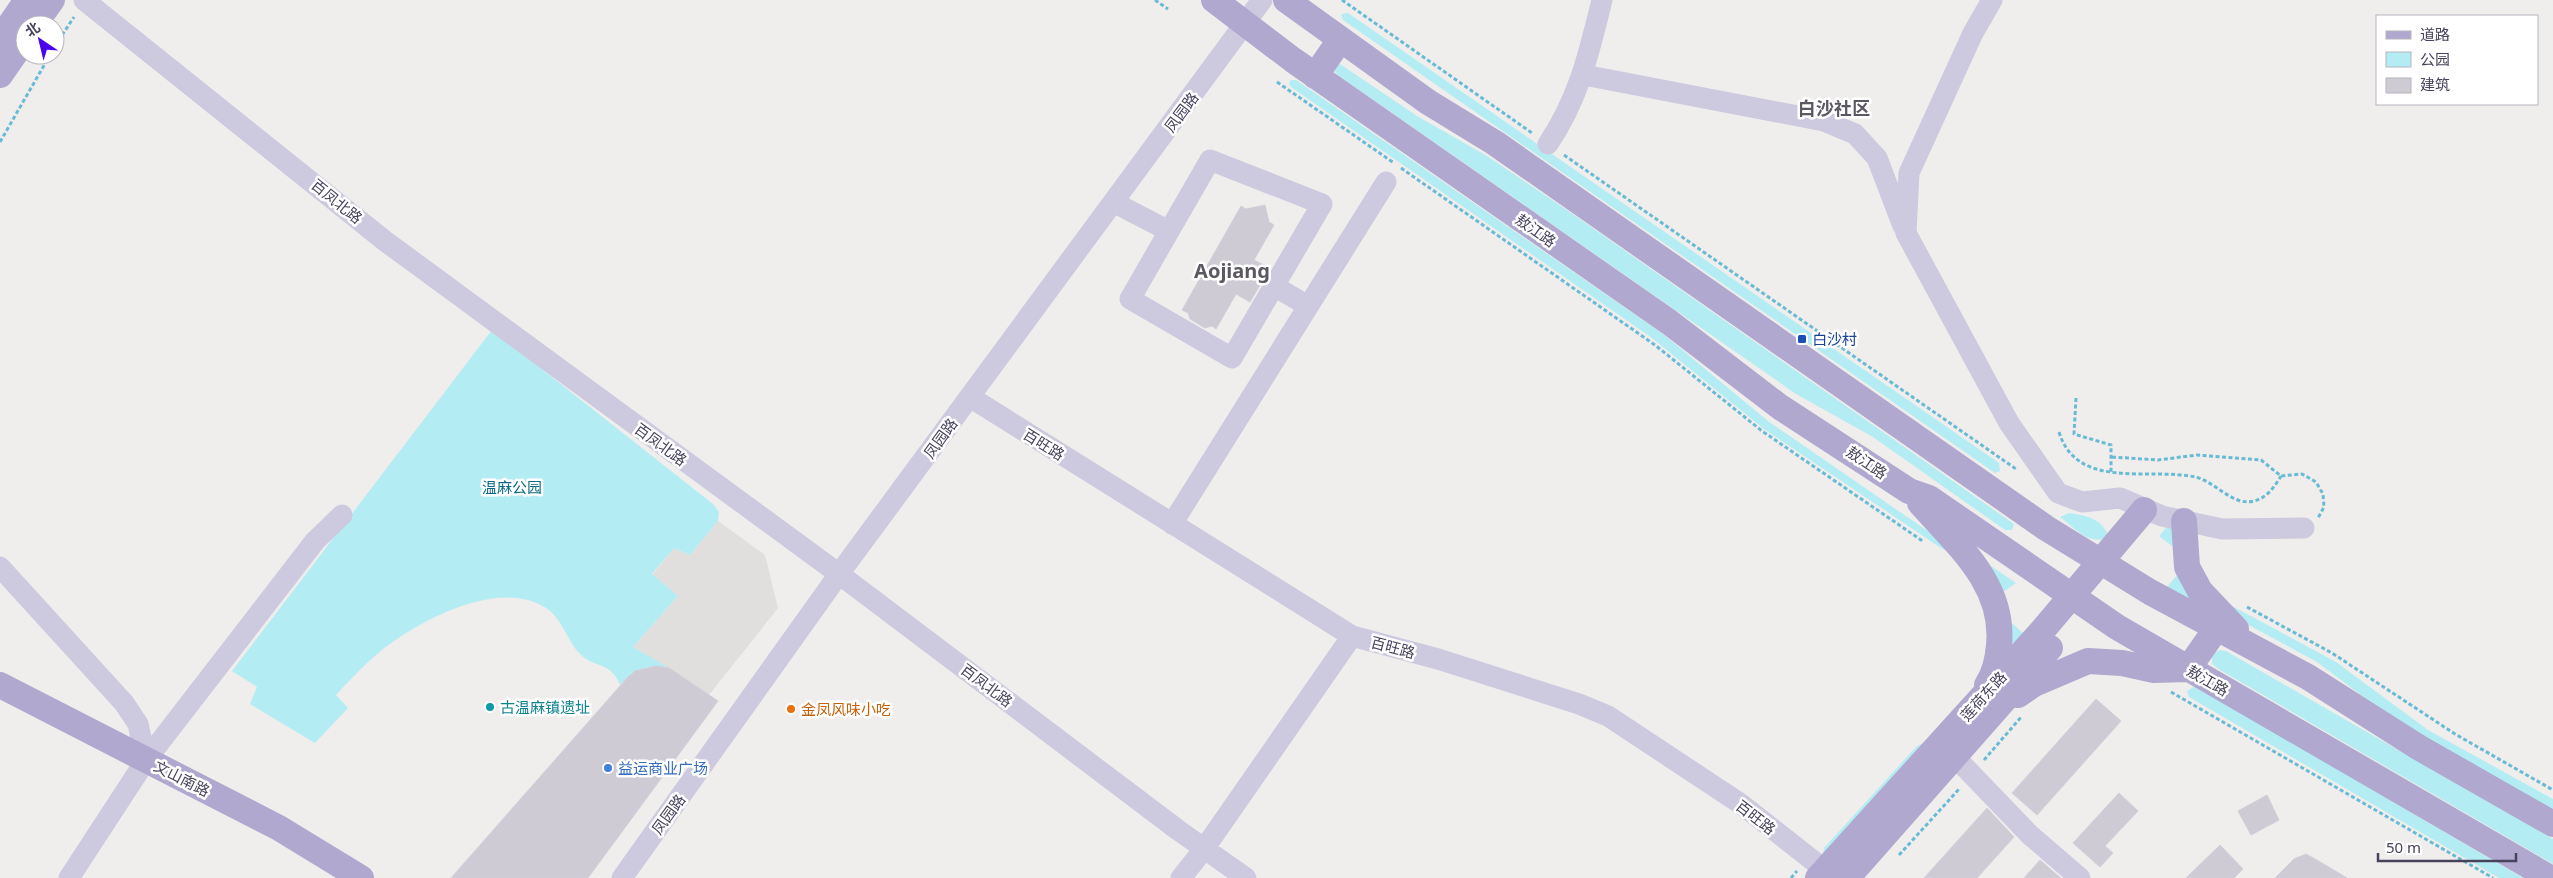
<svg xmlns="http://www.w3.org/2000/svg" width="2553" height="878" viewBox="0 0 2553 878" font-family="'Noto Sans','Noto Sans SC',sans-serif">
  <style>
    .education { fill: #e1dfde }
    .green { fill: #b4ecf3 }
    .building { fill: #cfcbd5; stroke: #d3cfd9 }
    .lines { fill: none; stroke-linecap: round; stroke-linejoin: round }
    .path { stroke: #69bbd5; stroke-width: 3; stroke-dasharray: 4 2.5; stroke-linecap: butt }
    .minor { stroke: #cdc9df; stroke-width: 21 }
    .major { stroke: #b1a8cf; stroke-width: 26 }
    .transit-dot { fill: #1a4fb4; stroke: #fff; stroke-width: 2 }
    .culture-dot { fill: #0f9aa8; stroke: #fff; stroke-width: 2 }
    .food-dot { fill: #e8710a; stroke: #fff; stroke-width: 2 }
    .shop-dot { fill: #3f7fe0; stroke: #fff; stroke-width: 2 }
    .labels { text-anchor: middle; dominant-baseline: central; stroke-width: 5; stroke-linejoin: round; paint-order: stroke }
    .street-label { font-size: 15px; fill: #48435c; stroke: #fff }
    .transit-label { font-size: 15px; fill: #164399; stroke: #fff; text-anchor: start }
    .park-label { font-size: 15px; fill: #0c6984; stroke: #fff }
    .culture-label { font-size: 15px; fill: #0d838f; stroke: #fff; text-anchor: start }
    .food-label { font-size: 15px; fill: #c56008; stroke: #fff; text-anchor: start }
    .shop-label { font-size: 15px; fill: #366cbe; stroke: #fff; text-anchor: start }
    .quarter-label { font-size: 18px; font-weight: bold; fill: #5b5862; stroke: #fff }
    .district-label { font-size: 20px; font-weight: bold; fill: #5b5862; stroke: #fff }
  </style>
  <rect width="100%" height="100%" fill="#efeeec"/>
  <path class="education" d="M 718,521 L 765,555 L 778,608 L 709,695 L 633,647 L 678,596 L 652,575 L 674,548 L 690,555 Z"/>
  <path class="green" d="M 1348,13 L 1999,463 L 2000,471 L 1995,473 L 1343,20 L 1341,14 Z
    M 1340,64 L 1417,116 L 1487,156 L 1567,210 L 2014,524 L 2012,530 L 2005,530 L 1873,437 L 1796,394 L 1339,76 L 1335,72 L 1335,67 Z
    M 1291,80 L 1296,80 L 1663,334 L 1768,421 L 1932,534 L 1948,549 L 1944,550 L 1764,429 L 1652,338 L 1291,87 L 1289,83 Z
    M 492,330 L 713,504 L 719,512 L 718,521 L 690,555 L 674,548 L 652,574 L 678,596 L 633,647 L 669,668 C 648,664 634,669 620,685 C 611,661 595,669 580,654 C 567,641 562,618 546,608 C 498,577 415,622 376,655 C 362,667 349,681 336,695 L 348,708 L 315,743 L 250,704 L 257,687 L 232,671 Z
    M 2069,513 C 2087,516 2101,518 2109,536 C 2091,548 2075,528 2060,517 Z
    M 2171,522 L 2177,550 L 2159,536 Z
    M 1991,566 L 2016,583 L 1999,595 L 1987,569 Z
    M 2182,569 L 2194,593 L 2189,599 L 2167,587 Z
    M 2228,607 L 2234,607 L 2336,662 L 2428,730 L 2553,799 L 2553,811 L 2424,737 L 2361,695 L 2317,662 L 2230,615 Z
    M 2004,616 L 2025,635 L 2011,651 Z
    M 2219,650 L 2226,651 L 2553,839 L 2553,864 L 2220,670 L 2212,664 L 2212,656 Z
    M 2195,686 L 2523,878 L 2499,878 L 2189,697 L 2187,691 Z
    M 1923,743 L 1823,854 L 1824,848 L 1917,746 Z"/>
  <path class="building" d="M 1265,205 L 1269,222 L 1274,225 L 1254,260 L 1270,268 L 1250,302 L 1236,294 L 1216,329 L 1212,326 L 1205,328 L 1190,319 L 1188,313 L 1182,310 L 1241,206 L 1246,209 Z
    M 656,666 L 669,668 L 718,701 L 588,878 L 451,878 L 627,678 L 635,671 Z
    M 2096,699 L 2121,721 L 2037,815 L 2012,793 Z
    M 2119,793 L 2138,811 L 2105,846 L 2113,853 L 2100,867 L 2073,843 Z
    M 2267,795 L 2279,820 L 2251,835 L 2238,811 Z
    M 1987,808 L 2014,837 L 1977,878 L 1924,878 Z
    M 2220,845 L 2243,869 L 2234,878 L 2186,878 Z
    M 2306,854 L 2317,860 L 2347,878 L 2275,878 L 2294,859 Z
    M 2040,860 L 2057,875 L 2061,878 L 2024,878 Z"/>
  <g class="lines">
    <path class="path" d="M 1155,0 L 1168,9
      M 1342,0 L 1532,133
      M 55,46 L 74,17
      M 1277,82 L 1394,163
      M 0,142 L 50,55
      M 1564,155 L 2016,469
      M 1401,168 L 1655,345 L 1762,431 L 1924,542
      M 2076,398 L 2074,434 L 2111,445 L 2111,474
      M 2059,432 C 2077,491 2150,467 2195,477 C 2215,481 2233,507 2254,501 C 2267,498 2275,486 2281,476
      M 2112,457 L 2158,460 L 2197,455 L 2261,460 L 2281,476 L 2302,474 L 2316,482 L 2323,494 L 2324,507 L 2318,518
      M 2247,607 L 2332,653 L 2455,734 L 2553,790
      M 2171,692 L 2493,878
      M 1984,760 L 2022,716
      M 1899,855 L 1960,788
      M 1791,878 L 1797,871"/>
    <path class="minor" d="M 84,0 L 385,241 L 839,574 L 1178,830 L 1246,878
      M 1992,0 L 1973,33 L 1909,173 L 1906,233 L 2009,423 L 2058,493 L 2082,502 L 2120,498 L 2162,516 L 2222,529 L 2304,528
      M 1584,75 L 1824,121 L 1855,134 L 1877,158 L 1903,226
      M 1548,144 C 1579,98 1589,53 1602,0
      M 1210,160 L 1322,204 L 1232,358 L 1130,299 Z
      M 1113,202 L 1169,231
      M 1274,286 L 1308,306
      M 970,397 L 1352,636 L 1438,659 L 1579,704 L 1608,716 L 1741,804 L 1825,870
      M 1172,524 L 1386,182
      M 0,567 L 124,703 L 138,724 L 146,760
      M 1955,757 L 2030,835 L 2080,878
      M 69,878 L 146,760 L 315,541 L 342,515
      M 622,878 L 839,574 L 1262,0
      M 1181,878 L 1204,849 L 1352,636"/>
    <path class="major" d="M 1214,0 L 1293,60 L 1669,322 L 1780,407 L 1909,491 L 1929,498 L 2117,627 L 2550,878
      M 1286,0 L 1428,102 L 1495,143 L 2046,528 L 2150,592 L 2308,677 L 2418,747 L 2553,824
      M 34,25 L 52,0
      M 0,39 L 27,0
      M 0,75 L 25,39
      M 1315,76 L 1340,40
      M 1920,503 C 1956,544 2005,584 1999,645 C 1998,658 1995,673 1987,685
      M 2184,521 L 2187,567 L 2200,591 L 2236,629
      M 2188,669 L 2216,629
      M 0,685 L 279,828 L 361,878
      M 2018,695 L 2034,684 L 2088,661 L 2122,663 L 2154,670 L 2188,669
      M 1818,878 L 2041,632 L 2144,510
      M 1847,878 L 2050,648"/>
  </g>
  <rect class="transit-dot" x="1797" y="334" width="10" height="10" rx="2.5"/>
  <circle class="culture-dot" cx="490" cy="707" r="5"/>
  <circle class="food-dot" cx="791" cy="709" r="5"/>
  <circle class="shop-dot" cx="608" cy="768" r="5"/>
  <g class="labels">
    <g class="street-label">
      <text transform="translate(1181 112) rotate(-53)">凤园路</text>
      <text transform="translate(337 201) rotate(39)">百凤北路</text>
      <text transform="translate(1536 230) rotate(35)">敖江路</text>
      <text transform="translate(940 438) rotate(-54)">凤园路</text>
      <text transform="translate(661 444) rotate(36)">百凤北路</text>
      <text transform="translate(1044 444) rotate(32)">百旺路</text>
      <text transform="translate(1867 462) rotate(34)">敖江路</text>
      <text transform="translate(1393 647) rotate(15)">百旺路</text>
      <text transform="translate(2208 680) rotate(30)">敖江路</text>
      <text transform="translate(987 685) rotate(37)">百凤北路</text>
      <text transform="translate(1983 696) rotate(-48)">莲荷东路</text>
      <text transform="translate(182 778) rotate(27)">文山南路</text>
      <text transform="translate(668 814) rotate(-54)">凤园路</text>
      <text transform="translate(1756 817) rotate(38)">百旺路</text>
    </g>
    <g class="transit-label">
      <text x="1812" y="339">白沙村</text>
    </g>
    <g class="park-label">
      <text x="512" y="487">温麻公园</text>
    </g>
    <g class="culture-label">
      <text x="500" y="707">古温麻镇遗址</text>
    </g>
    <g class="food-label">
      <text x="801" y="709">金凤风味小吃</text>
    </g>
    <g class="shop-label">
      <text x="618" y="768">益运商业广场</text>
    </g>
    <g class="quarter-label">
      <text x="1834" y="108">白沙社区</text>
    </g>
    <g class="district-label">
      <text x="1232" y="270">Aojiang</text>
    </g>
  </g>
  <rect x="2376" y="15" width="162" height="90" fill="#ffffff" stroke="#b6b4be"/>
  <rect x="2386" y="31" width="25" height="8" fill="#b1a8cf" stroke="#b6b4be"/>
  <text x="2420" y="40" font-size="15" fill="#48435c">道路</text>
  <rect x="2386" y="52" width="25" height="15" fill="#b4ecf3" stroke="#b6b4be"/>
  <text x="2420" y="65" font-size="15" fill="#48435c">公园</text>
  <rect x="2386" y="78" width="25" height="15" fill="#cfcbd5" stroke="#b6b4be"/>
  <text x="2420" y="90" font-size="15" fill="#48435c">建筑</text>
  <g transform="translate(40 40) rotate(325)"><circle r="24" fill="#ffffff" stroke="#b6b4be"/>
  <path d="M0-4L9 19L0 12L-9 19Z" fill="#4905f0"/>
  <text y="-8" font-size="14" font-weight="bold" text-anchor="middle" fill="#48435c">北</text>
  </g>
  <path d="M2378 853v8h138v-8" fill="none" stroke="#48435c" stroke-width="2.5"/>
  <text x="2386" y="853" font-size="15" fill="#48435c" stroke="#ffffff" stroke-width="4" paint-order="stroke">50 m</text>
</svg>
